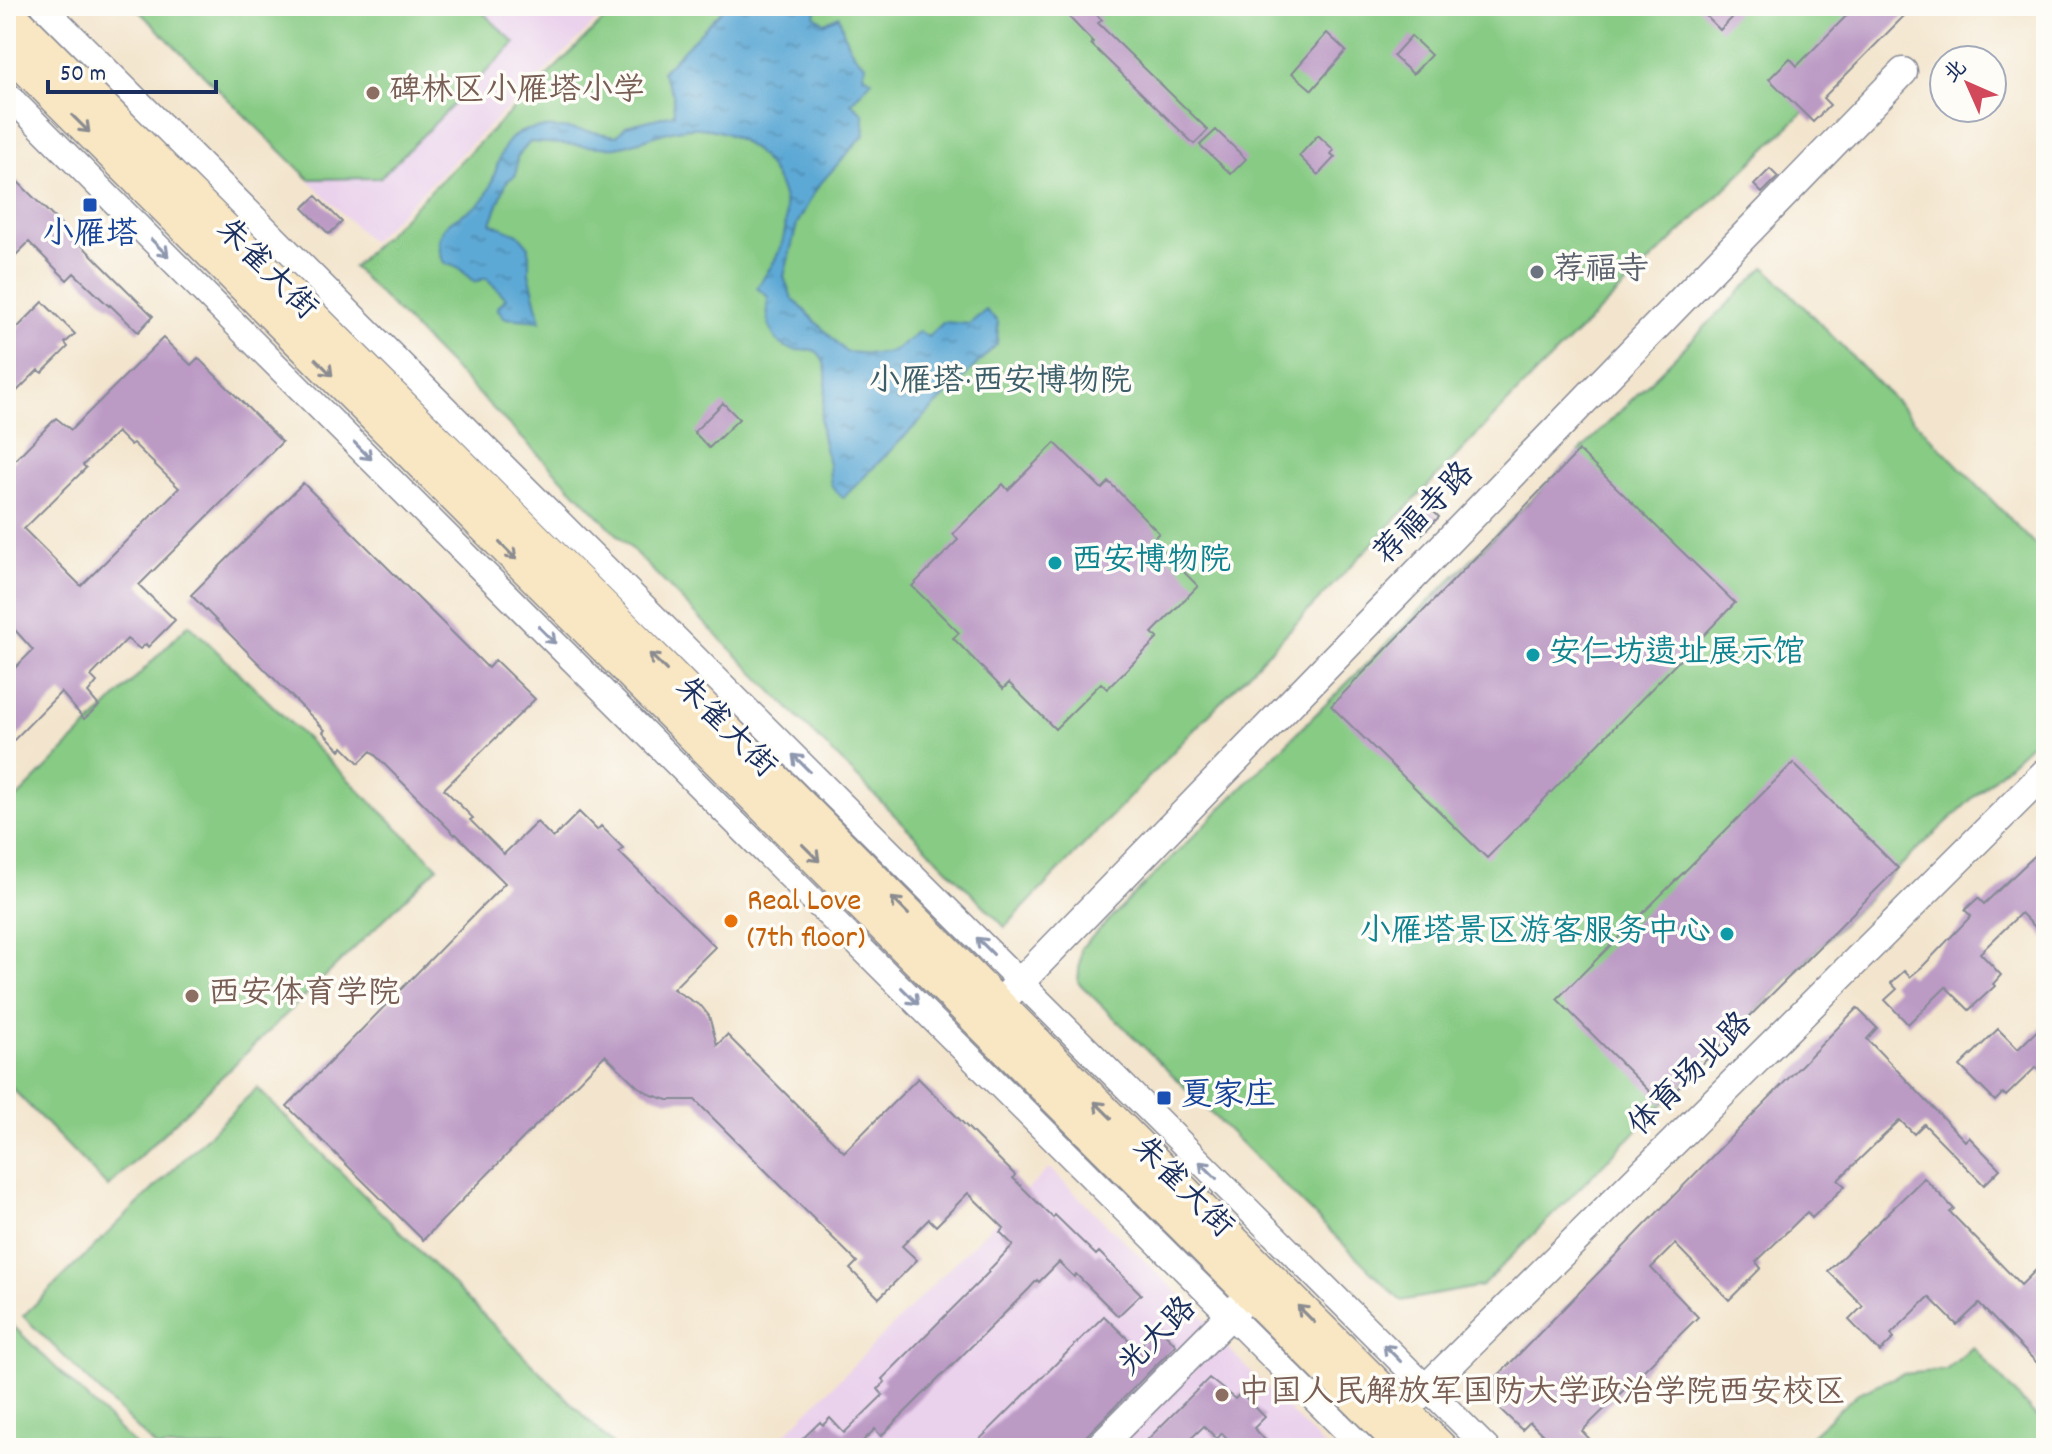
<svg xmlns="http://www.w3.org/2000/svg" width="2052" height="1454" viewBox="0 0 2052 1454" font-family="Dekko,'LXGW WenKai TC',sans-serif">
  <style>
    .built { fill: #ead1ec }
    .green { fill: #87cb84; stroke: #517d71; stroke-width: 2 }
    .water { fill: url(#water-ripples); stroke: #3c6c9a; stroke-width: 2 }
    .building { fill: #bb9ac4; fill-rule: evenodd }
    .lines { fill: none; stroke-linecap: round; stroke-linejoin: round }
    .minor-casing { stroke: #878a96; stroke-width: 27 }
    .tertiary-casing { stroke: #878a96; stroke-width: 31 }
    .secondary-casing { stroke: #878a96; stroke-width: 35 }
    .minor { stroke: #fff; stroke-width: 24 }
    .tertiary { stroke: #fff; stroke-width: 28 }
    .secondary { stroke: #f9e7c3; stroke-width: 32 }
    .oneway { stroke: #8a8b90 }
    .oneway2 { stroke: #8d97ae }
    .education-dot { fill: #8d6e63; stroke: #fdfcf7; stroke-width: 3 }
    .transit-dot { fill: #1a4fb4; stroke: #fdfcf7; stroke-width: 3 }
    .worship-dot { fill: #6b7280; stroke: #fdfcf7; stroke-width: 3 }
    .culture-dot { fill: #0f9aa8; stroke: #fdfcf7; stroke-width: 3 }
    .food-dot { fill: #e8710a; stroke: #fdfcf7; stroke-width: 3 }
    .labels { text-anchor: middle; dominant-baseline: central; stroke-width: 7; stroke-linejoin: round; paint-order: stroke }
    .education-label { font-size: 32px; fill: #785e54; stroke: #fdfcf7; text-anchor: start }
    .transit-label { font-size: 32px; fill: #164399; stroke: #fdfcf7 }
    .street-label { font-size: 32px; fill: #1b2f5e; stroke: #fdfcf7 }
    .worship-label { font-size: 32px; fill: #5b616d; stroke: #fdfcf7; text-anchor: start }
    .park-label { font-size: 32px; fill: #3b5e69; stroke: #fdfcf7 }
    .culture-label { font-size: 32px; fill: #0d838f; stroke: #fdfcf7; text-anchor: start }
    .food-label { font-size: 32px; fill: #c56008; stroke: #fdfcf7; text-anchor: start }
  </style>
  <defs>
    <pattern id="water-ripples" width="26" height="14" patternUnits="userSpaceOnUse" patternTransform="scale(2)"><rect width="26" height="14" fill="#5da9d5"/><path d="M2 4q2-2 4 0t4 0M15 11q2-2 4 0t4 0" fill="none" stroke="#4c8ab0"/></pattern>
  </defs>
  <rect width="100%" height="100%" fill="#fdfcf7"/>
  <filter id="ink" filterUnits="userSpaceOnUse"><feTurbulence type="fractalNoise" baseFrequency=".0125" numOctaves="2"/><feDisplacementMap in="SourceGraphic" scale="16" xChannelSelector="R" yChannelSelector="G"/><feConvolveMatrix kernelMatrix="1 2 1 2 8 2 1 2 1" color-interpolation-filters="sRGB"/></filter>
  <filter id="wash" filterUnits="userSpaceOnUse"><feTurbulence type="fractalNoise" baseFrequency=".006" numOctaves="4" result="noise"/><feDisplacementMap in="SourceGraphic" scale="32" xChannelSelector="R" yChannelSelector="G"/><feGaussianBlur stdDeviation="1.8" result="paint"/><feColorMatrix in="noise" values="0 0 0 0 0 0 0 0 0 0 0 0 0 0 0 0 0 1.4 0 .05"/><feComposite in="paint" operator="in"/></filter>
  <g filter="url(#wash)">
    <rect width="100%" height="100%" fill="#f3e5cd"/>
    <path class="built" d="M 134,6 L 612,6 L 371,242 Z
      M 1049,1168 L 1211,1325 L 1087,1448 L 771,1448 Z
      M 1222,1342 L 1326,1448 L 1117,1448 Z"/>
    <path class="green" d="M 134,6 L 476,6 L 515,43 L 380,178 L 309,179 Z
      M 618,6 L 1899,6 L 1905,13 L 1536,373 L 1005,927 L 353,267 Z
      M 1765,267 L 2046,556 L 2046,729 L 1898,868 L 1482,1286 L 1401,1301 L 1078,982 L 1081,948 Z
      M 189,624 L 438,867 L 108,1187 L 6,1082 L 6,809 Z
      M 257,1088 L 616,1448 L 157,1448 L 23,1316 Z
      M 6,1319 L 138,1448 L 6,1448 Z
      M 1973,1347 L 2046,1428 L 2046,1448 L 1803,1448 L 1809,1437 L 1858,1393 L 1902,1374 L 1946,1370 Z"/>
    <path class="water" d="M 726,6 L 817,6 L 815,16 L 825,23 L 839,16 C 845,38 847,50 866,65 L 863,74 L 872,80 L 851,103 L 863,113 L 865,134 L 818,186 L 797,224 L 784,277 L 792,298 L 846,352 C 882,355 891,358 919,331 L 928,337 L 944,322 L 969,324 L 986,310 L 998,322 L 997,344 L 843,498 C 839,494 833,489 831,484 C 829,478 830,471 829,465 C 826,449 819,432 821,416 C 824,398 832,372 820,355 C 814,347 805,350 797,350 C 769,347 766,319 768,297 L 757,288 C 767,272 778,259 783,240 C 798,186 754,130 699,128 C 671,126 643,143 616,147 C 606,148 595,146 585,146 C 566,144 548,143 530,142 L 517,157 L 516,175 L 507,181 L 491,223 L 518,234 L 529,247 L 529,273 L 541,321 L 505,318 L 497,308 L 506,298 L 486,278 L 474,282 L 459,268 L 444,263 C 439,252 436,240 444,228 C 455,214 474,212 484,199 C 499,178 495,140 524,131 C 550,123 591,132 617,136 L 626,126 L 674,114 L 673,94 L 662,72 Z"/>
    <g id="blocks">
      <path class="building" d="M 1076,6 L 1083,8 L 1088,6 L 1102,20 L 1098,23 L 1208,130 L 1194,144 L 1091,44 L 1093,42 L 1067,15 Z
        M 1696,6 L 1744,6 L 1720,30 Z
        M 1856,6 L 1898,6 L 1906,14 L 1823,98 L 1830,105 L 1813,122 L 1769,79 L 1790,58 L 1797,66 Z
        M 1327,33 L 1346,51 L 1312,90 L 1292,73 Z
        M 1411,36 L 1431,55 L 1413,74 L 1393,56 Z
        M 1216,130 L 1246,159 L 1231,174 L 1200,145 Z
        M 1318,135 L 1334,150 L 1331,154 L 1335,157 L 1318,175 L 1299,156 Z
        M 1770,169 L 1778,177 L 1762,193 L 1754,185 Z
        M 6,170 L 153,316 L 138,332 L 110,305 L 109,306 L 74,273 L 67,280 L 29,242 L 6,265 Z
        M 316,196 L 342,222 L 329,234 L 303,208 Z
        M 43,302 L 75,334 L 65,343 L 68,347 L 42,373 L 38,370 L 6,402 L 6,339 Z
        M 163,338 L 191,365 L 198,358 L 282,442 L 139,585 L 175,620 L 148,647 L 146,644 L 140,649 L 127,639 L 91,676 L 97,682 L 88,693 L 99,706 L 84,719 L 61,692 L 6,748 L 6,677 L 33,650 L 6,620 L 6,469 L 56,418 L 71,430 ZM 117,432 L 130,445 L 133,443 L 179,488 L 81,586 L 24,529 L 86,468 L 83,465 Z
        M 723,403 L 739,419 L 709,448 L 694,432 Z
        M 1055,443 L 1102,489 L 1109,482 L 1159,533 L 1152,540 L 1198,586 L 1152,633 L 1158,638 L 1107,689 L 1101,683 L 1055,729 L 1009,683 L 1003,689 L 953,638 L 959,633 L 912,586 L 958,540 L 953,534 L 1003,484 L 1008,490 Z
        M 1579,451 L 1735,603 L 1487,858 L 1331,706 Z
        M 303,483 L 488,668 L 495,660 L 535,699 L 444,789 L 473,818 L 470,820 L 504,854 L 537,822 L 553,838 L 579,812 L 597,830 L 601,826 L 623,848 L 619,852 L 715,947 L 673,989 L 702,1007 L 709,1016 L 717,1045 L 727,1035 L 844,1152 L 918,1078 L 1015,1175 L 1013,1178 L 1053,1218 L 1055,1215 L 1096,1255 L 1099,1252 L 1141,1294 L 1118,1316 L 1076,1274 L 1074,1277 L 1059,1262 L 1039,1282 L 1037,1280 L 1029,1289 L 881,1436 L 875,1429 L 858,1446 L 859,1448 L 793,1448 L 820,1422 L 823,1425 L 830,1418 L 844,1433 L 883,1395 L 878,1389 L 885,1382 L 882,1379 L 989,1272 L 988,1271 L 1013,1245 L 1000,1232 L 1004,1228 L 968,1193 L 936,1226 L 929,1219 L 902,1246 L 917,1260 L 879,1298 L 850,1269 L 857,1262 L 695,1100 L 668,1100 L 652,1095 L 637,1086 L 605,1055 L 423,1240 L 287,1106 L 505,883 L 456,834 L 455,835 L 371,751 L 359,763 L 343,747 L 340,750 L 323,732 L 325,730 L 191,595 Z
        M 1425,503 L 1439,517 L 1420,536 L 1407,522 Z
        M 1793,763 L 1898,868 L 1662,1104 L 1557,999 Z
        M 2046,845 L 2046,938 L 2021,913 L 1980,953 L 2001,975 L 1993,984 L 1995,986 L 1969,1010 L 1946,987 L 1908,1024 L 1885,1000 L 1897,989 L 1891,983 L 1904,971 L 1910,977 L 1923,966 L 1971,916 L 1965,910 L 1978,898 L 1984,904 Z
        M 1857,1008 L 1877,1028 L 1867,1039 L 1965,1141 L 1969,1137 L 2000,1169 L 1984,1185 L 1924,1124 L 1914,1134 L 1900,1120 L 1838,1180 L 1845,1186 L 1812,1218 L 1807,1212 L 1756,1262 L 1761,1268 L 1729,1300 L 1675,1244 L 1651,1268 L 1698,1317 L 1582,1431 L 1598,1448 L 1556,1448 L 1530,1422 L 1522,1430 L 1482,1392 Z
        M 2046,1022 L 2046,1077 L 2036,1067 L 2006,1096 L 2003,1093 L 1995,1101 L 1960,1066 L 1998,1029 L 2018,1049 Z
        M 1924,1178 L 1954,1209 L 1950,1212 L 2021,1285 L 2046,1260 L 2046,1372 L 1979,1304 L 1957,1325 L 1929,1297 L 1891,1334 L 1894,1338 L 1880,1352 L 1849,1320 L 1863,1306 L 1828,1271 Z
        M 1104,1316 L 1137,1348 L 1159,1327 L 1176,1345 L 1086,1436 L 1081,1448 L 971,1448 Z
        M 1209,1378 L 1235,1399 L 1241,1393 L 1265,1417 L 1254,1428 L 1273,1448 L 1236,1448 L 1222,1433 L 1217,1439 L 1204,1426 L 1181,1448 L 1139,1448 Z"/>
    </g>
  </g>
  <g filter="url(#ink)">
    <use href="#blocks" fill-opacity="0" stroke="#878a96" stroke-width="2"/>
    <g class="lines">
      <g class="minor-casing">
        <path id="minor" d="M 43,6 L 1487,1448
          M 6,93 L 263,352 L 1363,1448"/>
      </g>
      <g class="tertiary-casing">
        <path id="tertiary" d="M 998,1005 L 1903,72
          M 1389,1425 L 2046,772
          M 1098,1448 L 1265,1280"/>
      </g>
      <g class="secondary-casing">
        <path id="secondary" d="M 6,11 L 619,622 L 1269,1277 L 1441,1448
          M 6,48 L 1405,1448"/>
      </g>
      <use href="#minor" class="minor"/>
      <use href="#tertiary" class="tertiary"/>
      <use href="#secondary" class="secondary"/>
    </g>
    <defs><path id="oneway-shaft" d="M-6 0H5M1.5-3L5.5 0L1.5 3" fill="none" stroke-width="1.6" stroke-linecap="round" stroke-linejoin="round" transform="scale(2)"/></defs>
    <g class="oneway">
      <use href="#oneway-shaft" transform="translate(81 124) rotate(45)"/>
      <use href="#oneway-shaft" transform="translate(324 367) rotate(45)"/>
      <use href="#oneway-shaft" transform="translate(508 551) rotate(45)"/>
      <use href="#oneway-shaft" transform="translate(658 662) rotate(-135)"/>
      <use href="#oneway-shaft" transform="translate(811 853) rotate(45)"/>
      <use href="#oneway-shaft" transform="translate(900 906) rotate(-135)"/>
      <use href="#oneway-shaft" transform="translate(1103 1110) rotate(-135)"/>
      <use href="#oneway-shaft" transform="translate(1306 1314) rotate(-135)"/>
    </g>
    <g class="oneway2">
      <use href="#oneway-shaft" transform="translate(160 248) rotate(45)"/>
      <use href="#oneway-shaft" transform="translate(363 451) rotate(45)"/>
      <use href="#oneway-shaft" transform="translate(547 635) rotate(45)"/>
      <use href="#oneway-shaft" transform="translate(801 763) rotate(-135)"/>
      <use href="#oneway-shaft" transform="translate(985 946) rotate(-135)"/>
      <use href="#oneway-shaft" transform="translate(910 996) rotate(45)"/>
      <use href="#oneway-shaft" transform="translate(1208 1170) rotate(-135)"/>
      <use href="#oneway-shaft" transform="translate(1392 1353) rotate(-135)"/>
    </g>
  </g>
  <g class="education-dot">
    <circle cx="373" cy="93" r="8"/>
    <circle cx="192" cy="996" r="8"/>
    <circle cx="1222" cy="1395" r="8"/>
  </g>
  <g class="transit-dot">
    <rect x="82" y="197" width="16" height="16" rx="4"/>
    <rect x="1156" y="1090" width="16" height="16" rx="4"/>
  </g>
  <circle class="worship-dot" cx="1537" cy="272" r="8"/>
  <g class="culture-dot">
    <circle cx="1055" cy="563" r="8"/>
    <circle cx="1533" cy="655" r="8"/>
    <circle cx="1727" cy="934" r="8"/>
  </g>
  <circle class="food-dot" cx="731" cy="921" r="8"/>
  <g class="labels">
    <g class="education-label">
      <text x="389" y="93">碑林区小雁塔小学</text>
      <text x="208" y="996">西安体育学院</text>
      <text x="1238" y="1395">中国人民解放军国防大学政治学院西安校区</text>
    </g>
    <g class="transit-label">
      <text x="90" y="237">小雁塔</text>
      <text x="1180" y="1098" text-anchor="start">夏家庄</text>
    </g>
    <g class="street-label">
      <text transform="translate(265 271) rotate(45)">朱雀大街</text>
      <text transform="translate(1426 515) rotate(-46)">荐福寺路</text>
      <text transform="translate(724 729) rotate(45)">朱雀大街</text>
      <text transform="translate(1692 1076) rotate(-45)">体育场北路</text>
      <text transform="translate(1181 1189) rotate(45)">朱雀大街</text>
      <text transform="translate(1159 1338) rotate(-45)">光大路</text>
    </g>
    <g class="worship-label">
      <text x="1553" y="272">荐福寺</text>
    </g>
    <g class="park-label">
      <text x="1000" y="384">小雁塔·西安博物院</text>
    </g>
    <g class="culture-label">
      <text x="1071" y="563">西安博物院</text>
      <text x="1549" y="655">安仁坊遗址展示馆</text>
      <text x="1711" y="934" text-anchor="end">小雁塔景区游客服务中心</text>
    </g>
    <g class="food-label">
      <text x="747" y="903">Real Love<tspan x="747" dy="37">(7th floor)</tspan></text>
    </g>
  </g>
  <rect width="2052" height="1454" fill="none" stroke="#fdfcf7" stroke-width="32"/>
  <g transform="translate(1968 84) rotate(315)"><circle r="38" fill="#fdfcf7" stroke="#a3aaba" stroke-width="2"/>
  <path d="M0-6L14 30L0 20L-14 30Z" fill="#d1495b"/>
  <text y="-12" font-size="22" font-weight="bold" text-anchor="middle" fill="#1b2f5e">北</text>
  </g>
  <path d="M48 80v12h168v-12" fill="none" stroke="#1b2f5e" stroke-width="4"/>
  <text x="60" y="80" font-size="24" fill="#1b2f5e" stroke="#fdfcf7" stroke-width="6" paint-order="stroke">50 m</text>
</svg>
